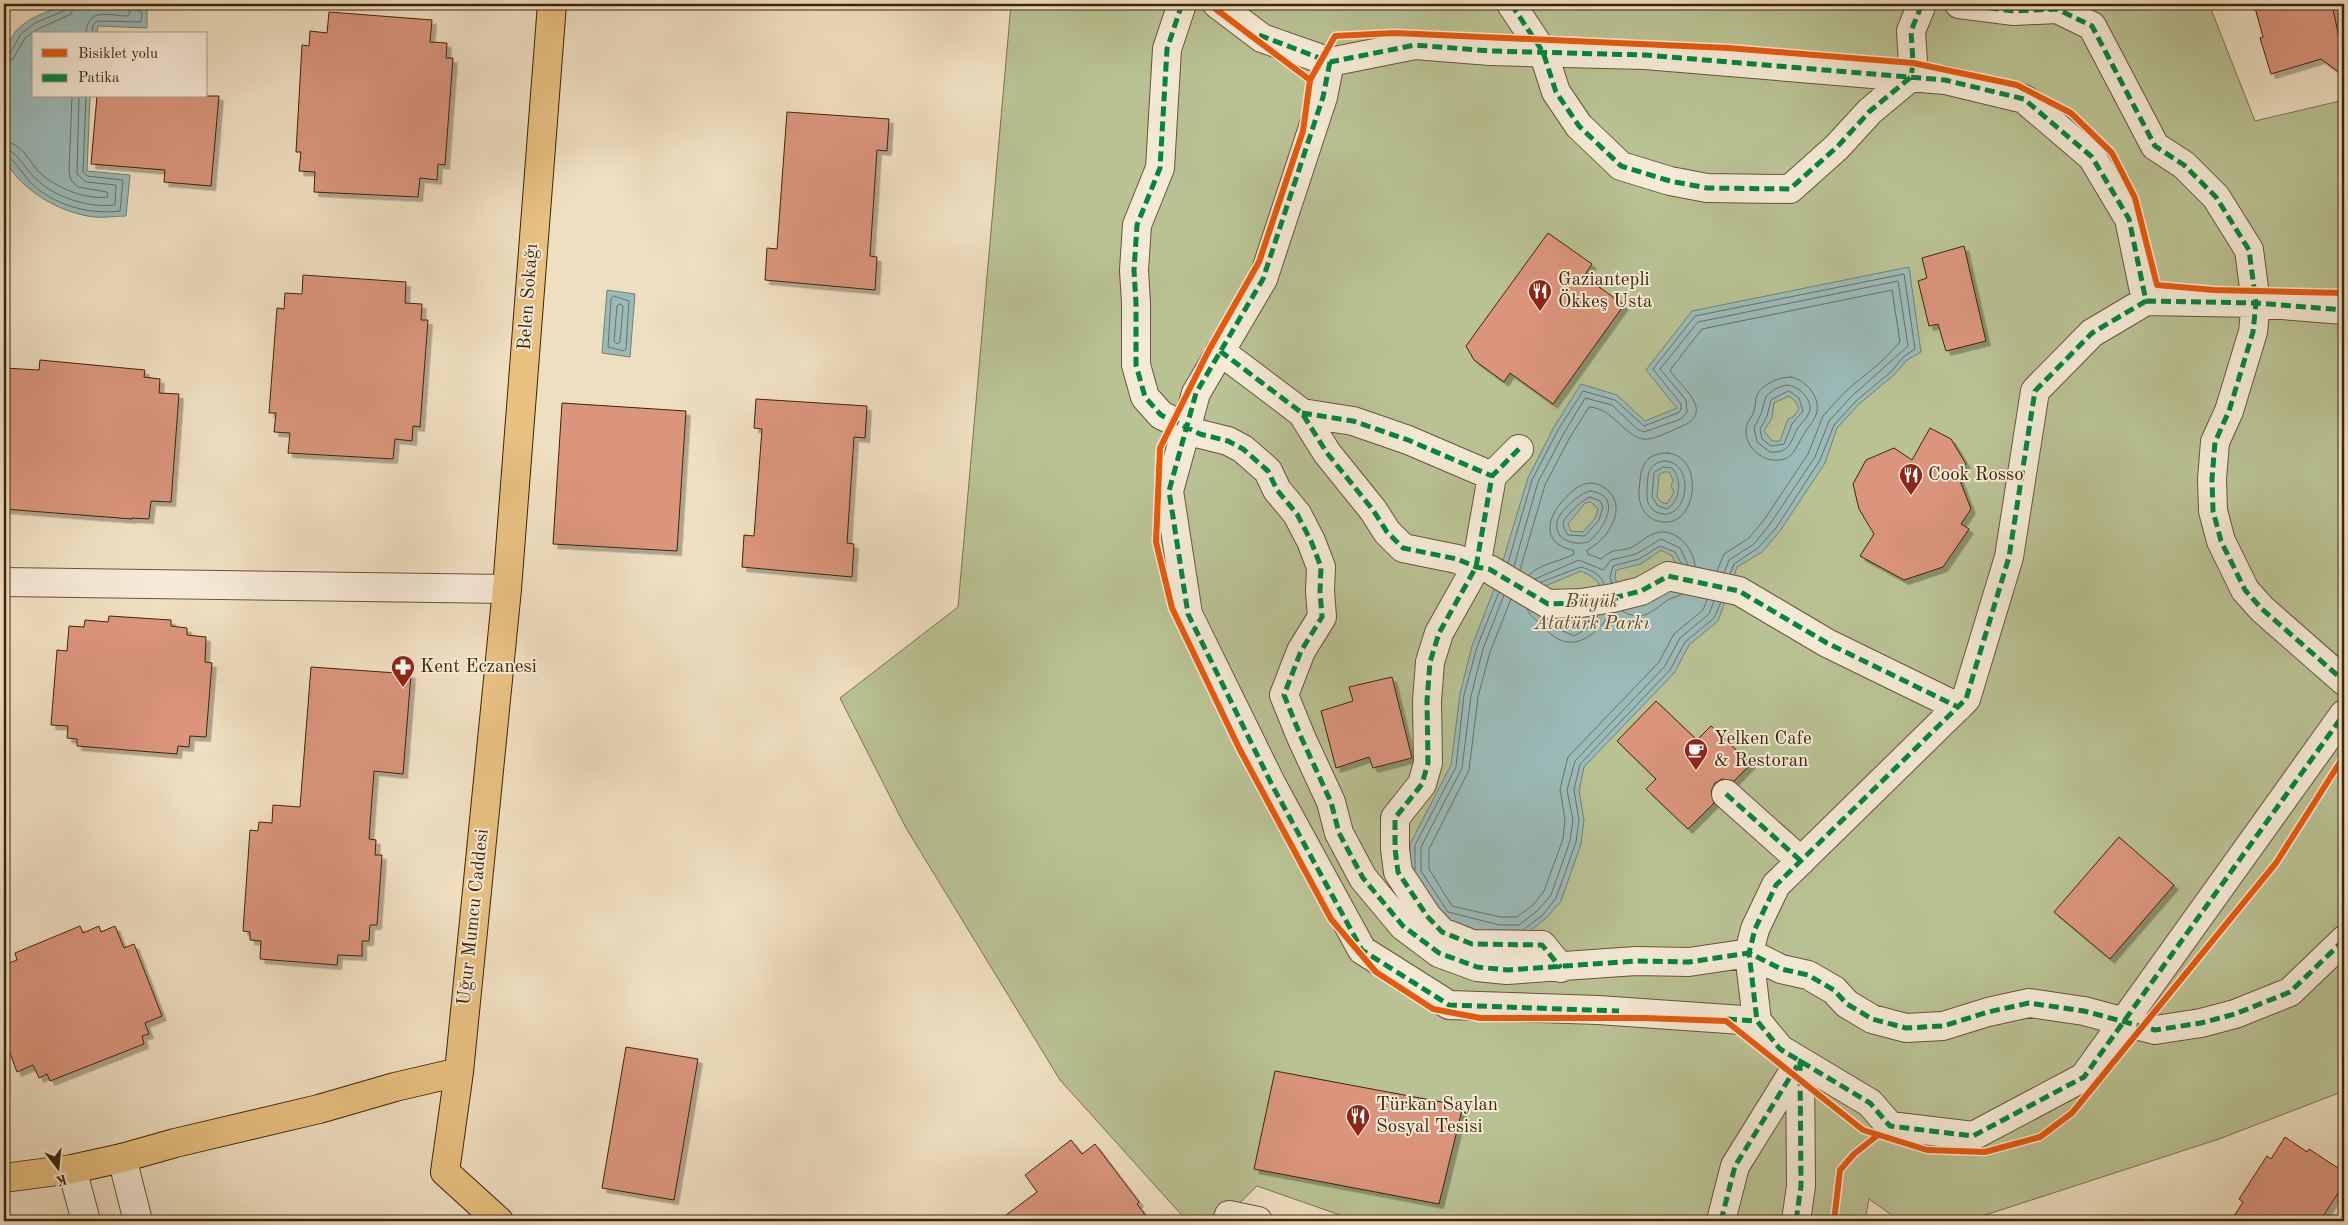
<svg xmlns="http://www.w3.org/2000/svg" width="2348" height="1225" viewBox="0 0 2348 1225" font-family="'Old Standard TT',serif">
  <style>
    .green { fill: #b9c293; stroke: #7b734e }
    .water { fill: #9bbbb9; stroke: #757f72; fill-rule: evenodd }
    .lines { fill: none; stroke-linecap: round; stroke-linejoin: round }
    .shore { stroke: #6c7060; stroke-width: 1 }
    .building { fill: #db957b; stroke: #3d2408; filter: url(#shadow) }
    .minor-casing { stroke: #6a5336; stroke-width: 30 }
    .major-casing { stroke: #3d2408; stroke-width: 30 }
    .minor { stroke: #f5ead7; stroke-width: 28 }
    .major { stroke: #e8c080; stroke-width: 28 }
    .quiet { stroke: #00873e; stroke-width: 5; stroke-dasharray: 10 5; stroke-linecap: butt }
    .cycleway-casing { stroke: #f5ead7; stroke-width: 9 }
    .cycleway { stroke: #e8590c; stroke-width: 6 }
    .labels { text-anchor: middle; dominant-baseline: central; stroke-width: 4; stroke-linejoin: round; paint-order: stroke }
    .poi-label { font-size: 19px; fill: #3d2408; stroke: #f5ead7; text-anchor: start }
    .street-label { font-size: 19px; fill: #3d2408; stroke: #f5ead7 }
    .park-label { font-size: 19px; font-style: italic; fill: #5c4c2b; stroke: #f5ead7 }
  </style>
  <defs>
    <filter id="shadow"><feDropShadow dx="4.5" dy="4.5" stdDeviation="0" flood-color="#0004"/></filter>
  </defs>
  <rect width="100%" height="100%" fill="#efdfc1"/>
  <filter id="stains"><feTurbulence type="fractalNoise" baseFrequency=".004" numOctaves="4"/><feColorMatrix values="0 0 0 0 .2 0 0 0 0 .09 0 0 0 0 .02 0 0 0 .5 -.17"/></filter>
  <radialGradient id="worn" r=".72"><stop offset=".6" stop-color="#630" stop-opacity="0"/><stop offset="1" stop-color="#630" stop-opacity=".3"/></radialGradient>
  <path class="green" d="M 1011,4 L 2209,4 L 2255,121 L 2344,100 L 2344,1091 L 2219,1139 L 1967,1221 L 1900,1221 L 1869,1199 L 1865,1221 L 1357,1221 L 1257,1186 L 1221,1221 L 1187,1221 L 1060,1080 L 906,828 L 840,698 L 958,607 Z"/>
  <path class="water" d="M 72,4 L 129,4 L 147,8 L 147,28 L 98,26 L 97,34 L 34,34 L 34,96 L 90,96 L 87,171 L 130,175 L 126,216 C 116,216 105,218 95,217 C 62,214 19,190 5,159 C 0,149 4,72 4,56 C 7,48 11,37 16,31 C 29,16 54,9 72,4 Z
    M 1909,267 L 1921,352 L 1907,360 L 1895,374 L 1859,404 L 1837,428 L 1825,463 L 1780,531 L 1762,552 L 1737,567 L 1718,621 L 1689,645 L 1675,672 L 1584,767 L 1579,791 L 1584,820 L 1581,844 L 1561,901 L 1546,918 L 1524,936 L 1499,936 L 1441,923 L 1410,874 L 1410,844 L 1451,765 L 1460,694 L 1472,646 L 1495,587 L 1528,478 L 1554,427 L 1581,384 L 1617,395 L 1645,421 L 1677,408 L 1646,370 L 1692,311 ZM 1789,396 L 1795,401 L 1799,409 L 1793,417 L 1788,419 L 1780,441 L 1772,441 L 1764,431 L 1772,418 L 1774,403 ZM 1664,472 L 1669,472 L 1673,480 L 1671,486 L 1674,492 L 1667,504 L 1661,502 L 1657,497 L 1659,475 ZM 1591,502 L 1598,509 L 1595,518 L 1583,532 L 1571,531 L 1568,524 L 1585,503 ZM 1661,550 L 1672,556 L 1677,566 L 1619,586 L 1615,578 L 1616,570 L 1641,564 ZM 1581,571 L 1591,576 L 1599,583 C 1600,604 1589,613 1573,624 L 1559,618 L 1543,587 Z
    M 607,290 L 635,294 L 630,357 L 602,353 Z"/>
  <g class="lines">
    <path class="shore" d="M 86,34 C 87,6 109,16 128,16 L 130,13 L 127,4
      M 92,34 L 93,25 L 97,21 L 141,22 L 142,13 L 135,9 L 134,4
      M 4,56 L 10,53 L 21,34 L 35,23 L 66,10 L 69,4
      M 4,62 L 13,59 L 25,38 L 38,29 L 71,14 L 75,4
      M 4,142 C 22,142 29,162 40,173 C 57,188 85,200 108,197 L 107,192 L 78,187 L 71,180 L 69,172 L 72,96
      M 4,149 C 17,150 25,169 35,178 C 54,197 87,208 115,205 L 116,185 L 86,182 L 77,174 L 79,96
      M 4,155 C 14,157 23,175 30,182 C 53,205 89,215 120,211 L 123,180 L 87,176 L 83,172 L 86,96
      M 614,296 L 629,301 L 626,349 L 624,351 L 608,347 L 611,299 Z
      M 620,304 L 623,306 L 620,342 L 617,344 L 614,341 L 617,306 Z
      M 1791,377 C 1806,380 1822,398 1816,415 C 1814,421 1809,426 1806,431 C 1794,447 1795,465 1767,459 C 1754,454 1742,439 1747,425 C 1748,420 1753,416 1754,411 C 1756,406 1755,400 1757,395 C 1762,384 1779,377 1791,377 Z
      M 1787,385 C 1799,386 1814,400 1809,413 C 1806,420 1800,424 1797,429 C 1790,444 1789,453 1770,452 L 1757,442 L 1754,428 L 1761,414 L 1766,396 L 1775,389 Z
      M 1789,391 L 1799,398 L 1803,411 L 1792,424 L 1784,444 L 1771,446 L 1762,439 L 1760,429 L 1767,416 L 1771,400 Z
      M 1668,453 C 1705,457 1697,525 1664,522 C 1646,521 1638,506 1639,490 C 1641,469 1642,453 1668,453 Z
      M 1664,461 C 1698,461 1688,529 1654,511 C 1646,503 1647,499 1647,489 C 1648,475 1647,464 1664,461 Z
      M 1663,467 L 1672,468 C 1682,479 1681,501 1667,509 L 1658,506 L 1652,497 L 1654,473 Z
      M 1590,491 C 1624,495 1604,530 1588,542 C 1574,546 1554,540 1557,522 C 1559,511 1580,493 1590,491 Z
      M 1590,497 L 1600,501 L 1603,507 L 1599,520 L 1585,536 L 1568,535 C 1566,532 1563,527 1563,523 C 1565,516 1583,499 1590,497 Z
      M 1508,563 L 1532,480 L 1558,430 L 1583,391 L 1615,400 L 1644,426 L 1678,413 L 1681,410 L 1681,404 L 1653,369 L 1695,316 L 1904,274 L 1915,349 L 1903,357 L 1892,371 L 1856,401 L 1834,425 L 1820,460 L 1776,528 L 1758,548 L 1734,564 L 1730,574
      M 1514,566 L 1538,482 L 1564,433 L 1585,398 L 1612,405 L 1637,429 L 1644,432 L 1681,419 L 1687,412 L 1686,400 L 1660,369 L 1698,322 L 1898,281 L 1908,346 L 1852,396 L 1829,421 L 1815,457 L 1770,524 L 1754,544 L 1729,560 L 1724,573
      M 1520,570 L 1545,485 L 1570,437 L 1589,407 C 1615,408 1627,442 1648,439 C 1658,438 1670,431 1680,427 C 1718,412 1679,386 1670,370 L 1702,329 L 1892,290 L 1900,342 L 1882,361 L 1846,391 L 1823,416 L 1808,454 L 1764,520 L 1749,538 L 1724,554 L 1717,571
      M 1529,575 C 1541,563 1560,562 1574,554 L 1573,550 C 1545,545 1545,523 1560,504 C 1572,490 1586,475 1605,488 C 1630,506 1608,540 1587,550 L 1588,554 L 1601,559 C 1615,546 1620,553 1632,547 C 1641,543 1647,535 1656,533 C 1676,527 1694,549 1695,566
      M 1535,579 L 1579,560 L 1603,570 L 1611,560 L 1636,554 L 1661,539 L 1680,548 L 1688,565
      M 1541,582 L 1581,567 C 1591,570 1601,574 1604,584
      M 1612,583 L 1610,577 L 1613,566 L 1639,559 L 1660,546 L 1675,552 L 1681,563
      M 1504,595 L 1483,649 L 1471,696 L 1462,768 L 1421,847 L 1421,871 L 1448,912 L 1499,925 L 1519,925 L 1538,910 L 1551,895 L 1570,841 L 1573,820 L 1567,790 L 1575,761 L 1665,666 L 1680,638 L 1709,614 L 1714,601
      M 1511,599 L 1490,652 L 1478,697 L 1469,770 L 1429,849 L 1429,869 L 1452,906 L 1500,917 L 1517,917 L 1533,905 L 1544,891 L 1563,839 L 1565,820 L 1560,789 L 1568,757 L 1659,662 L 1674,634 L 1703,610 L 1707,600
      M 1527,609 C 1531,618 1537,620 1543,626 C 1568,656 1592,640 1611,613
      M 1622,611 C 1643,623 1652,611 1668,600 C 1672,597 1678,597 1682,594
      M 1547,619 L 1554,627 L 1574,636 L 1593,625 L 1598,615
      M 1415,870 L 1415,845 L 1456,767 L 1464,695 L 1477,647 L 1499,592
      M 1523,930 L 1543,915 L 1556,898 L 1576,842 L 1579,820 L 1574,790 L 1580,764 L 1670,670 L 1685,642 L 1714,618 L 1721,602"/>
  </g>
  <path class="building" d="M 2254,4 L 2332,4 L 2344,62 L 2344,76 L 2321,59 L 2271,74 L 2260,38 L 2263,37 Z
    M 329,12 L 432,20 L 430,42 L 447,43 L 446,58 L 453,58 L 445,165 L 438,164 L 437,180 L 420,178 L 418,197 L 314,192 L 315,172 L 299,171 L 301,152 L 296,152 L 302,45 L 309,46 L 310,31 L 327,33 Z
    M 97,96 L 219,96 L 211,186 L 164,182 L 165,170 L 91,164 Z
    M 787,112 L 889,119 L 887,151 L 877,150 L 870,256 L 877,257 L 875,290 L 765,280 L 767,248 L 777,249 Z
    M 1548,233 L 1592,264 L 1584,276 L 1624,305 L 1553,404 L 1510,373 L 1504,382 L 1474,360 L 1466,346 Z
    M 1964,246 L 1986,341 L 1946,351 L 1938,324 L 1929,326 L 1918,281 L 1927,278 L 1922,258 Z
    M 303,275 L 406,282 L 405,303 L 422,304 L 421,320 L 428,320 L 420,427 L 413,426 L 412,441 L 395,439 L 393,459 L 288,453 L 290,433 L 274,432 L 276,413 L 269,413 L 277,308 L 284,309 L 285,293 L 302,294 Z
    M 40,360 L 145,370 L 144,377 L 160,379 L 159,393 L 179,394 L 171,502 L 151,501 L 149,519 L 132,518 L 132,519 L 4,509 L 4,368 L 39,370 Z
    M 756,399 L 867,406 L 865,438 L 854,437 L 847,543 L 854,544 L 852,577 L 742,567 L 744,535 L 754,536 L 762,429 L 754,428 Z
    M 562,403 L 686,411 L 677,551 L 553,544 Z
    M 1930,428 L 1951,439 L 1966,464 L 1957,473 L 1971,509 L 1961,524 L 1969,529 L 1943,567 L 1904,580 L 1860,556 L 1874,534 L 1859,509 L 1853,484 L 1866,460 L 1894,448 L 1912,460 Z
    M 109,616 L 171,620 L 171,626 L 187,628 L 187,635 L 206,637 L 205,662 L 212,663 L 206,737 L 190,736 L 189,747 L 178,746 L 177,754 L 77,746 L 77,739 L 67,738 L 68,726 L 51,725 L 57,650 L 67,651 L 69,626 L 84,627 L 85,620 L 108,622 Z
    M 311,667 L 411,674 L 403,774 L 374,771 L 369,839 L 376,840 L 375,855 L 382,855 L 377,925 L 370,925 L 369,941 L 362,941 L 362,956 L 338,955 L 337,965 L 260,959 L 261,941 L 250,940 L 250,932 L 243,931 L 250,830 L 258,831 L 259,822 L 272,823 L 273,805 L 300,807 Z
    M 1392,677 L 1412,758 L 1373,768 L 1369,757 L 1336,768 L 1321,711 L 1353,701 L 1349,687 Z
    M 1656,701 L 1697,740 L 1711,726 L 1751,764 L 1734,781 L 1722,779 L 1715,783 L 1711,791 L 1714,803 L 1688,829 L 1646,789 L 1656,779 L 1617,741 Z
    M 2119,837 L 2174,885 L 2110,959 L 2054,912 Z
    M 80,926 L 83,933 L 99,926 L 101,932 L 115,926 L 124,948 L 134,944 L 162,1016 L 145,1023 L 149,1034 L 142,1036 L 144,1044 L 50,1081 L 47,1074 L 39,1078 L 33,1065 L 17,1072 L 4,1037 L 4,965 L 17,960 L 15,953 Z
    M 626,1047 L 698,1059 L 674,1200 L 602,1188 Z
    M 1275,1071 L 1463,1106 L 1439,1204 L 1254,1169 Z
    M 2285,1137 L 2307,1152 L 2309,1149 L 2344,1172 L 2344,1184 L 2320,1221 L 2231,1221 L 2243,1202 L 2239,1199 L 2267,1156 L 2271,1159 Z
    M 1071,1140 L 1082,1154 L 1095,1144 L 1139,1202 L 1137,1204 L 1150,1221 L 998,1221 L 1037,1192 L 1025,1175 Z"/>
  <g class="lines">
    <g class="minor-casing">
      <path id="minor" d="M 1182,4 L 1167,49 L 1160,168 L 1137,225 L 1134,270 L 1136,303 L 1136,365 L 1145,397 L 1161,415 L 1200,434 L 1228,441 L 1243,449 L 1268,471 L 1277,490 L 1297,514 L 1311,541 L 1321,567 L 1320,591 L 1322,617 L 1301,651 L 1284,695 L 1301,737 L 1331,802 L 1339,833 L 1363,878 L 1403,926 L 1439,953 L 1477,967 L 1507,970 L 1636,961 L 1689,962 L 1749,953 L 1781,969 L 1808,975 L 1834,990 L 1847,1004 L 1872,1019 L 1906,1028 L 1943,1026 L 1988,1012 L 2029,1003 L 2084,1011 L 2155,1030 L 2201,1023 L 2235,1014 L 2290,992 L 2344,940
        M 1217,4 L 1262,38 L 1330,62 L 1415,45 L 1490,51 L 1645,55 L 1945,80 L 2024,99 L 2092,157 L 2129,219 L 2146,301 L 2092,333 L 2035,391 L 2009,557 L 1966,699 L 1776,885 L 1755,929 L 1749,953 L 1757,1021 L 1780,1049 L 1870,1103 L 1890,1126 L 1973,1136 L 2084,1077 L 2344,714
        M 1511,4 L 1543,52 L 1556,92 L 1579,126 L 1621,166 L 1670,181 L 1707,188 L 1790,189 L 1837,147 L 1870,111 L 1911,77 L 1913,63 L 1911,31 L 1922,4
        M 1959,4 L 2014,11 L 2057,9 L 2092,26 L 2155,146 L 2184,165 L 2216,197 L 2249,250 L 2256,303 L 2253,332 L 2229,411 L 2215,442 L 2212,479 L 2213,511 L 2221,541 L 2245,590 L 2262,609 L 2344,681
        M 1330,62 L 1323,97 L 1263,279 L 1196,393 L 1169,491 L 1188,614 L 1272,785 L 1362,950 L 1449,1005 L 1598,1010 L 1757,1021
        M 2146,301 L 2256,303 L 2344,310
        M 1220,351 L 1302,413 L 1327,453 L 1373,510 L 1387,532 L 1403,548 L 1457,559 L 1476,567 L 1489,569 L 1548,604 L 1581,603 L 1613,598 L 1641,591 L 1668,576 L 1739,591 L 1827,643 L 1958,707
        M 1302,413 L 1353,421 L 1408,440 L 1492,476
        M 1519,449 L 1492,476 L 1476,567 L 1439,633 L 1430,662 L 1427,701 L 1428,763 L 1422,784 L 1395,818 L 1395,849 L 1398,872 L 1427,916 L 1442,932 L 1472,944 L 1542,945 L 1561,968
        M 4,582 L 507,589
        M 1726,794 L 1801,861
        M 122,1158 L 138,1221
        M 72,1169 L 86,1221
        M 1227,1221 L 1229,1215 L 1258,1221
        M 1721,1221 L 1735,1166 L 1800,1061 L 1801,1186 L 1796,1221"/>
    </g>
    <g class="major-casing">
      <path id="major" d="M 4,1178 L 72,1169 L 122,1158 L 175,1143 L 319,1109 L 395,1087 L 459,1072
        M 499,1221 L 445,1172 L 459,1072 L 507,589 L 552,4"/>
    </g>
    <use href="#minor" class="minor"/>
    <use href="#major" class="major"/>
    <path class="quiet" d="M 1182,4 L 1167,49 L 1160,168 L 1137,225 L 1134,270 L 1136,303 L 1136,365 L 1145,397 L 1161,415 L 1200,434 L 1228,441 L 1243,449 L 1268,471 L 1277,490 L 1297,514 L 1311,541 L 1321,567 L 1320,591 L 1322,617 L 1301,651 L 1284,695 L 1301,737 L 1331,802 L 1339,833 L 1363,878 L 1403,926 L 1439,953 L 1477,967 L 1507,970 L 1636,961 L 1689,962 L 1749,953 L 1781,969 L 1808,975 L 1834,990 L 1847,1004 L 1872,1019 L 1906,1028 L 1943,1026 L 1988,1012 L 2029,1003 L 2084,1011 L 2155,1030 L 2201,1023 L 2235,1014 L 2290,992 L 2344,940
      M 1511,4 L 1543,52 L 1556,92 L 1579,126 L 1621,166 L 1670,181 L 1707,188 L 1790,189 L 1837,147 L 1870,111 L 1911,77 L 1913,63 L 1911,31 L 1922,4
      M 1959,4 L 2014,11 L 2057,9 L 2092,26 L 2155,146 L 2184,165 L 2216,197 L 2249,250 L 2256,303 L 2253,332 L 2229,411 L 2215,442 L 2212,479 L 2213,511 L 2221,541 L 2245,590 L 2262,609 L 2344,681
      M 1259,35 L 1330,62 L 1415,45 L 1490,51 L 1645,55 L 1945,80 L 2024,99 L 2092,157 L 2129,219 L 2146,301 L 2092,333 L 2035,391 L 2009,557 L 1966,699 L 1776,885 L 1755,929 L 1749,953 L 1757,1021 L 1780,1049 L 1870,1103 L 1890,1126 L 1973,1136 L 2084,1077 L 2344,714
      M 1330,62 L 1323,97 L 1263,279 L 1196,393 L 1169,491 L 1188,614 L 1272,785 L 1362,950 L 1449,1005 L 1619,1011
      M 2146,301 L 2256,303 L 2344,310
      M 1220,351 L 1302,413 L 1327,453 L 1373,510 L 1387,532 L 1403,548 L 1457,559 L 1476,567 L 1489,569 L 1548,604 L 1581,603 L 1613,598 L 1641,591 L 1668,576 L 1739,591 L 1827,643 L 1958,707
      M 1302,413 L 1353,421 L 1408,440 L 1492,476
      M 1519,449 L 1492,476 L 1476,567 L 1439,633 L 1430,662 L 1427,701 L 1428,763 L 1422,784 L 1395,818 L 1395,849 L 1398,872 L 1427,916 L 1442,932 L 1472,944 L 1542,945 L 1561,968
      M 1726,794 L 1801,861
      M 1727,1019 L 1757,1021
      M 1721,1221 L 1735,1166 L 1800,1061 L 1801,1186 L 1796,1221"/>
    <g class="cycleway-casing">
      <path id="cycleway" d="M 1209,4 L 1310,80
        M 2344,293 L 2214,290 L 2157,285 L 2135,198 L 2112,153 L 2071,113 L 2017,85 L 1913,63 L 1729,48 L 1395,33 L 1335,36 L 1310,80 L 1303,131 L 1259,262 L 1209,350 L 1160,448 L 1156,542 L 1172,608 L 1239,748 L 1331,919 L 1376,972 L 1433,1009 L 1480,1018 L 1644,1018 L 1726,1021 L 1863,1130 L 1927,1150 L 1985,1152 L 2040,1137 L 2072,1113 L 2276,863 L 2344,756
        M 1834,1221 L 1840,1170 L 1854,1154 L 1878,1135"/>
    </g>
    <use href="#cycleway" class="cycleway"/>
  </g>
  <defs>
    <g id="restaurant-pin" transform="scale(1.25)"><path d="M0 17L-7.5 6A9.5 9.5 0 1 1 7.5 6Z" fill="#8f2418" stroke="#f5ead7"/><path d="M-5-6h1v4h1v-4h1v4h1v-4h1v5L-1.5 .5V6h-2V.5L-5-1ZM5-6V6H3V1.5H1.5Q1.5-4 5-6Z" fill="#fff"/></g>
    <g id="pharmacy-pin" transform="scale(1.25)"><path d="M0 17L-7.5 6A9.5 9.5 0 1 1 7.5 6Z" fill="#8f2418" stroke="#f5ead7"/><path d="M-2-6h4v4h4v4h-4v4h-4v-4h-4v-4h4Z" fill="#fff"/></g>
    <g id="cafe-pin" transform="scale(1.25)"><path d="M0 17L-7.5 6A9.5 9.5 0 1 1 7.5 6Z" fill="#8f2418" stroke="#f5ead7"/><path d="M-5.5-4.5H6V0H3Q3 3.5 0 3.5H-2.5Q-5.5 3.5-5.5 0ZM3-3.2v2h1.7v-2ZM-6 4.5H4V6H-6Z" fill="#fff"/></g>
  </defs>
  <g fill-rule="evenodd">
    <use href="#restaurant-pin" x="1540" y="291"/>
    <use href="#restaurant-pin" x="1911" y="475"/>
    <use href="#pharmacy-pin" x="403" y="667"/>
    <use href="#cafe-pin" x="1696" y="750"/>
    <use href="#restaurant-pin" x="1358" y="1116"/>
  </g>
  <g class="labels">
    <g class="poi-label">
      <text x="1558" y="280">Gaziantepli<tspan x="1558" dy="22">Ökkeş Usta</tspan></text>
      <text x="1928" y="475">Cook Rosso</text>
      <text x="420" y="667">Kent Eczanesi</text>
      <text x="1714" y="739">Yelken Cafe<tspan x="1714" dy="22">&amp; Restoran</tspan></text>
      <text x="1376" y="1105">Türkan Saylan<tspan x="1376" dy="22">Sosyal Tesisi</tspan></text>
    </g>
    <g class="street-label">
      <text transform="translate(529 297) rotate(-86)">Belen Sokağı</text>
      <text transform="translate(474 917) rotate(-84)">Uğur Mumcu Caddesi</text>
    </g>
    <g class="park-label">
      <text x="1592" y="602">Büyük<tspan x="1592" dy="22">Atatürk Parkı</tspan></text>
    </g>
  </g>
  <rect width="2348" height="1225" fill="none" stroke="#efdfc1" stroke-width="20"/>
  <rect x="5" y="5" width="2338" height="1215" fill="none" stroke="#3d2408" stroke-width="2.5"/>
  <rect x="10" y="10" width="2328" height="1205" fill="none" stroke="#3d2408"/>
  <rect x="32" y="32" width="175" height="65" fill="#f5ead7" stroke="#ab9b84"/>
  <rect x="42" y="49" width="25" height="8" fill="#e8590c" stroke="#ab9b84"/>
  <text x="78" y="58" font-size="15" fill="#3d2408">Bisiklet yolu</text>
  <rect x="42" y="74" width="25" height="8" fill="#00873e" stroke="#ab9b84"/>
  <text x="78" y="82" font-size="15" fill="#3d2408">Patika</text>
  <g transform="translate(58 1168) rotate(164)" stroke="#f5ead7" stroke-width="4" paint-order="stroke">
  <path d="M0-4L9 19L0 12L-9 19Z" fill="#3d2408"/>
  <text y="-8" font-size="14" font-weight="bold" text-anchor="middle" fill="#3d2408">K</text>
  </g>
  <rect width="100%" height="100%" filter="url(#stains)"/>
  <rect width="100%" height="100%" fill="url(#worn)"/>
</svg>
